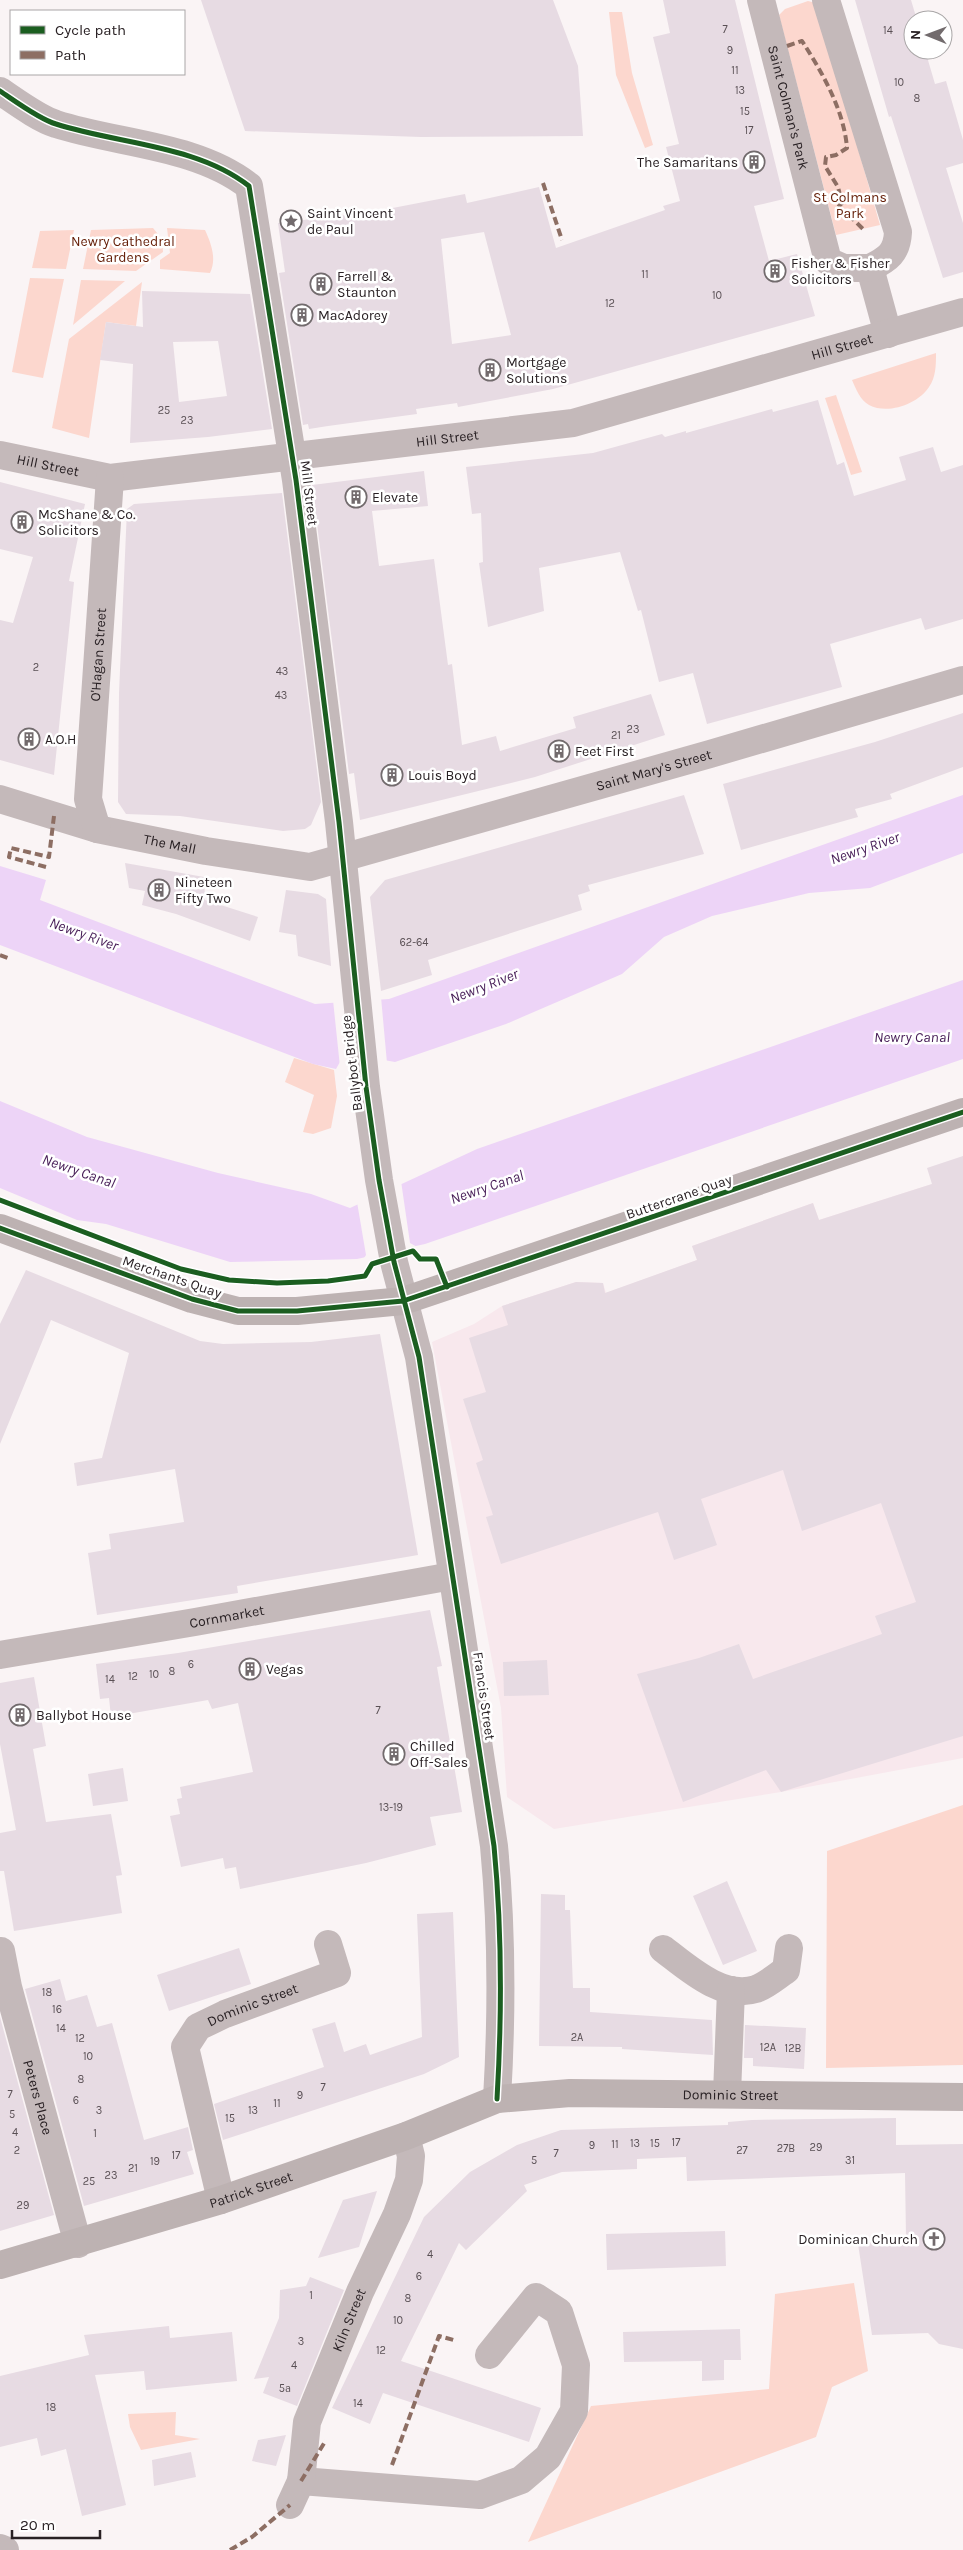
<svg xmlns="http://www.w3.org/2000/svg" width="963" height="2550" viewBox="0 0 963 2550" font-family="Karla,sans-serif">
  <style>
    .built { fill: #f8e8ed }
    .green { fill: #fcd7ce }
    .water { fill: #edd4f7 }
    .pier { fill: #faf4f5 }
    .building { fill: #e7dbe3; fill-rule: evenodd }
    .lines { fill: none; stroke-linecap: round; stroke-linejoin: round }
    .minor { stroke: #c4b9ba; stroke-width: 28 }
    .major { stroke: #bdb2b2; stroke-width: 28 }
    .quiet { stroke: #8d6e63; stroke-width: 4; stroke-dasharray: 8 4; stroke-linecap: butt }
    .cycleway-casing { stroke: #fff; stroke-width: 8 }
    .cycleway { stroke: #1b5e20; stroke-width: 5 }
    .labels { text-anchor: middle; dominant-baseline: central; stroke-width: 5; stroke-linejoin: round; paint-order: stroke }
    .number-label { font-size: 11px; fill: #5a5055 }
    .street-label { font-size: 14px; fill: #292124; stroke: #fff }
    .poi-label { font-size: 14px; fill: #292124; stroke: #fff; text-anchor: start }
    .park-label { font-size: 14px; fill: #641e07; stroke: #fff }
    .water-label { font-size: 15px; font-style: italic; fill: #471d57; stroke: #fff }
  </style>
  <rect width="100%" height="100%" fill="#faf4f5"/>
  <path class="built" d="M 963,1156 L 963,1758 L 781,1792 L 554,1829 L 507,1797 L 501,1708 L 432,1342 L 474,1324 L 502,1306 L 576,1282 L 603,1283 L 606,1293 L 697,1260 L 692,1246 L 813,1203 L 819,1220 L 932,1184 Z"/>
  <path class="green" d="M 808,1 L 816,3 L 880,225 L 836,235 L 779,15 L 785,9 Z
    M 609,12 L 622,12 L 632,73 L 653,145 L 645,148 L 616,75 Z
    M 153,228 L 162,239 L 163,252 L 136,271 L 83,269 L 91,230 Z
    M 167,228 L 205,230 C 211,243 217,259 210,273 L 160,269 L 160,260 L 170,253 Z
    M 74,230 L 66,269 L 32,268 L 40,231 Z
    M 30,278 L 64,279 L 43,378 L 12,372 Z
    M 81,280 L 125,281 L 73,325 Z
    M 142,282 L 136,326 L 106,322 L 89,438 L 52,428 L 69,339 Z
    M 936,353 C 936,365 936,377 929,387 C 918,404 888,415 869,405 C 860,400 856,389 852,380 Z
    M 836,395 L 862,472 L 851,475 L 825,398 Z
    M 294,1058 L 334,1070 L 337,1096 L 331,1128 L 313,1134 L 303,1132 L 314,1095 L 285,1082 Z
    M 963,1805 L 963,2065 L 826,2068 L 827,1851 Z
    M 854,2283 L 868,2371 L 832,2387 L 816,2437 L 528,2542 L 591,2406 L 769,2389 L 775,2294 Z
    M 176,2412 L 175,2435 L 200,2439 L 141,2450 L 130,2427 L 128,2414 Z"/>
  <path class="water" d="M 963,795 L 963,853 L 870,888 L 809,893 L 712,916 L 664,937 L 622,974 L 506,1024 L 395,1062 L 345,1053 L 336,1069 L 313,1064 L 0,945 L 0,866 L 46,880 L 40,900 L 315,1004 L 389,999 Z
    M 963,980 L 963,1059 L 425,1244 L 357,1259 L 230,1262 L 106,1224 L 77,1220 L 0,1188 L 0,1101 L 87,1137 L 218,1173 L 311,1194 L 350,1208 L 477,1149 Z"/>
  <path class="pier" d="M 381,997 L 387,1063 L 346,1055 L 340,1067 L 333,1000 Z
    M 401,1181 L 410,1243 L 419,1248 L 362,1261 L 366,1255 L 357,1202 Z"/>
  <path class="building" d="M 201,0 L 553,0 L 578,66 L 583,136 L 421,137 L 245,131 Z
    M 663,0 L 735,0 L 784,199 L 754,206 L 769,261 L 797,254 L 815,316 L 553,389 L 458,407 L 457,403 L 416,409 L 417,414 L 328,426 L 309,429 L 308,424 L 303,425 L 279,273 L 285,272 L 278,223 L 372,212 L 465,194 L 467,203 L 539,187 L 556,248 L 665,210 L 663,206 L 680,201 L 666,147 L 679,144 L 653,37 L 670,33 ZM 484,232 L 511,335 L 452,344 L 441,239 Z
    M 855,0 L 911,0 L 917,20 L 913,20 L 913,50 L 925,50 L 935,84 L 946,81 L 963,140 L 963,163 L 946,168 L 963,223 L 963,272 L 943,278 L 891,116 L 889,117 Z
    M 142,291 L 250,294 L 272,429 L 208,437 L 130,443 L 133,364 L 100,360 L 106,322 L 143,327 ZM 218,341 L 227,396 L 179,402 L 173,342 Z
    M 818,400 L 837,465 L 844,462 L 854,496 L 906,480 L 899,457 L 933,447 L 941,472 L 963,465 L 963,619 L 925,630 L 921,618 L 830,644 L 842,687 L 707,724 L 693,673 L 659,682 L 641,610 L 638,611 L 620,552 L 539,568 L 544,611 L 488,627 L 479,563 L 483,562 L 481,513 L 472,514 L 466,467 L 593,453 L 662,434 L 665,437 L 686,431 L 686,433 L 772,409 L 773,412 Z
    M 424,471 L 428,506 L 372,511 L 379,566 L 434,559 L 448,665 L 452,664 L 462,745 L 496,736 L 500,751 L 576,728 L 573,717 L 651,694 L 665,735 L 535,777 L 360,820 L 354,773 L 349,774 L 348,766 L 312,485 Z
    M 0,482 L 85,504 L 69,581 L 74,582 L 54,775 L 0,760 L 0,620 L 13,623 L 33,557 L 0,549 Z
    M 282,493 L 321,802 L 311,825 L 305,829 L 283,831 L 180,816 L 126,814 L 118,802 L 119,693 L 127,509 L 134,504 Z
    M 963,713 L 963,767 L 890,794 L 892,799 L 855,809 L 858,817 L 741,850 L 723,784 L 875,742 Z
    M 684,795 L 704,854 L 588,885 L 590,891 L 578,895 L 582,910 L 428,960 L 432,975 L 381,991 L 370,897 L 385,880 Z
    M 125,863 L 204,877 L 205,900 L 258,917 L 250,941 L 176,914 L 142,905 L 145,891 L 129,888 Z
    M 286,890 L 318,894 L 326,899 L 331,966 L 298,956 L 296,935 L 279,932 Z
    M 963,1156 L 963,1736 L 781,1792 L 766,1770 L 683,1802 L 637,1674 L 699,1658 L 739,1644 L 753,1679 L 882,1634 L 875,1616 L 916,1602 L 881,1503 L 802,1531 L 783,1470 L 701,1499 L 717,1545 L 674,1560 L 658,1512 L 501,1564 L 486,1517 L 493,1515 L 476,1463 L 483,1460 L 463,1399 L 486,1392 L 469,1338 L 508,1325 L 502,1306 L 576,1282 L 603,1283 L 605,1293 L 697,1260 L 692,1246 L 813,1203 L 819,1220 L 932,1184 L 927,1168 Z
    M 26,1270 L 200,1341 L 223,1344 L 311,1342 L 380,1334 L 418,1555 L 237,1586 L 238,1593 L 97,1615 L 88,1553 L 111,1549 L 109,1534 L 184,1522 L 175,1469 L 77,1486 L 74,1463 L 102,1458 L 129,1353 L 51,1320 L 0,1444 L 0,1324 Z
    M 430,1610 L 442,1666 L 437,1667 L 462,1812 L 430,1817 L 436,1845 L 366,1863 L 240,1889 L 236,1867 L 225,1869 L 223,1858 L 181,1867 L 170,1816 L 180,1814 L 177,1799 L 182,1798 L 180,1787 L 253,1772 L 238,1703 L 212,1709 L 208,1700 L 111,1717 L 109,1698 L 100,1699 L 96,1664 L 178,1653 Z
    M 547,1660 L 549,1695 L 504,1696 L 503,1662 Z
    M 34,1677 L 46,1746 L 33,1749 L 46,1822 L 111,1814 L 122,1875 L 116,1876 L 122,1913 L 14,1931 L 4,1871 L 0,1871 L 0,1833 L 16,1830 L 0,1744 L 0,1683 Z
    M 123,1768 L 128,1801 L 93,1806 L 88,1774 Z
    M 727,1881 L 757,1951 L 723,1965 L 693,1896 Z
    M 541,1894 L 565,1895 L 565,1910 L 570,1910 L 573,1988 L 590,1988 L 590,2012 L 712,2020 L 713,2055 L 622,2049 L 622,2047 L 539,2046 Z
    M 453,1912 L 459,2057 L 424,2074 L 223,2140 L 214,2104 L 324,2067 L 312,2029 L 335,2022 L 344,2052 L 366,2044 L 370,2055 L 422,2037 L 417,1914 Z
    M 239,1948 L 251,1984 L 169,2011 L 157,1975 Z
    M 60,1979 L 66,2001 L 87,1995 L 97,2027 L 112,2023 L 144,2140 L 188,2127 L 193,2150 L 187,2152 L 194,2174 L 84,2206 L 25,1989 Z
    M 0,2017 L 54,2215 L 0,2231 Z
    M 745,2025 L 806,2028 L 804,2069 L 753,2066 L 753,2058 L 744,2058 Z
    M 896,2118 L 896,2145 L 963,2144 L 963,2349 L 939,2344 L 928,2333 L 872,2335 L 858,2244 L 906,2237 L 905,2173 L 687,2181 L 686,2157 L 637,2159 L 637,2169 L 562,2172 L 524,2185 L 527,2191 L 466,2250 L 459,2243 L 401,2361 L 541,2408 L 529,2442 L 383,2393 L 370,2424 L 332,2408 L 424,2217 L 470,2172 L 517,2145 L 561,2130 L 728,2125 L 728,2122 L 752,2120 Z
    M 377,2191 L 359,2247 L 318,2258 L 343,2200 Z
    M 725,2231 L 726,2266 L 607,2270 L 606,2234 Z
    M 310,2277 L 344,2290 L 297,2406 L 263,2393 L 269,2377 L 254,2379 L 279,2318 L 280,2290 L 306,2286 Z
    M 169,2326 L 170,2338 L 232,2332 L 237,2381 L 146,2390 L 144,2371 L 95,2375 L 126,2505 L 82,2516 L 66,2449 L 41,2456 L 37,2438 L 0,2447 L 0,2376 L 89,2355 L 84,2335 Z
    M 740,2329 L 741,2360 L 724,2360 L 724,2380 L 702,2381 L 702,2361 L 624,2362 L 623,2332 Z
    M 286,2435 L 276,2466 L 252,2461 L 258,2440 Z
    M 191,2452 L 196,2477 L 154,2486 L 152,2460 Z"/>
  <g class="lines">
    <g class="minor">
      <path id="s1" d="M 761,0 L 828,261 L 844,268 L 870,268 L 888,334"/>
      <path d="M 826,0 L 898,232 C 897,253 888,259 870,268"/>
      <path d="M 0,91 C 15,101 39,119 56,124 C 118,144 197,145 249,186 L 296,480 L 339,822 L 366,1087 L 379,1180 L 394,1262 L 419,1357 L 494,1846 C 502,1930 502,2015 497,2099"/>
      <path id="s2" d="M 0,455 L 110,478 L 573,423 L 963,312"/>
      <path id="s3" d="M 0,799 L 97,829 L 206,851 L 310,867 L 710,754 L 963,680"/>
      <path id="s4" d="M 97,829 L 88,799 L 110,478"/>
      <path id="s5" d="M 0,1655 L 195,1622 L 452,1576"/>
      <path d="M 663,1949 C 687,1967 722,2000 756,1989 C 767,1985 777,1976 786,1970 L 789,1948"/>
      <path id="s6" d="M 1,1951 L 8,1987 L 78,2244"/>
      <path d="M 727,2094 L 731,1990"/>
      <path id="s7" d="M 221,2200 L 185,2047 L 198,2027 L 225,2014 L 337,1973 L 328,1944"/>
      <path d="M 301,2481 L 480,2495 L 521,2480 L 548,2457 L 574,2411 L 576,2365 L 559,2312 L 536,2297 L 489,2355"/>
      <path id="s8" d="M 290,2505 L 301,2481 L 307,2422 L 360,2292 L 397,2214 L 409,2180 L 411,2156 L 406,2136"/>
      <path d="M 0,2548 L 5,2550"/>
    </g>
    <g class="major">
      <path d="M 0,1228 L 192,1299 L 238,1311 L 297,1311 L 403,1301 L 963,1112"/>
      <path id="s9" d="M 0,2265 L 221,2200 L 406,2136 L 497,2099 L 570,2093 L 963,2097"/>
    </g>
    <path class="quiet" d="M 787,46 L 802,41 C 822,72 844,110 847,148 L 836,155 L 826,157 L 825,166 L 838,187 L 842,203 L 838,207 L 839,214 L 852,218 L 863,229
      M 543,183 L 562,240
      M 46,867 L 9,857 L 11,848 L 49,857 L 54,816
      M 0,955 L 10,959
      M 392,2465 L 439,2336 L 457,2341
      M 301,2481 L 326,2440
      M 230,2550 L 252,2537 L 290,2505"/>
    <g class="cycleway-casing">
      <path id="cycleway" d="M 0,91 C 15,101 39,119 56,124 C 118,144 197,145 249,186 L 296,480 L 339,822 L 366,1087 L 379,1180 L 394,1262 L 419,1357 L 494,1846 C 502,1930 502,2015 497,2099
        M 0,1200 L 181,1269 L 229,1280 L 277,1283 L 328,1281 L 365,1276 L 372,1264 L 413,1251 L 420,1259 L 436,1259 L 447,1287
        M 0,1228 L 192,1299 L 238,1311 L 297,1311 L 403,1301 L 963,1112"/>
    </g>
    <use href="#cycleway" class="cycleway"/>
  </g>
  <defs>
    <g id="building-ring" transform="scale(1.125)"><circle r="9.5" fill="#fff" stroke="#726b6d" stroke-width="1.5"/><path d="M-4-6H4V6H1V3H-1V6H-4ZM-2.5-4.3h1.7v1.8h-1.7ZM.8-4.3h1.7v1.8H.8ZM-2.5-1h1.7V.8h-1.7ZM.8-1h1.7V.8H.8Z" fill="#726b6d"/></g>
    <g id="sight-ring" transform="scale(1.125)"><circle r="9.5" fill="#fff" stroke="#726b6d" stroke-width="1.5"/><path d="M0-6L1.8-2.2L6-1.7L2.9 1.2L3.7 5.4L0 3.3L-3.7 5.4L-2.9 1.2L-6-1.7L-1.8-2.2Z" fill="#726b6d"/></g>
    <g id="church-ring" transform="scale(1.125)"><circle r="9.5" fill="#fff" stroke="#726b6d" stroke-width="1.5"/><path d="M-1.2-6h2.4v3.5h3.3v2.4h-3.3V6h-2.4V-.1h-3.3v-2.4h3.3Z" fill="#726b6d"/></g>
  </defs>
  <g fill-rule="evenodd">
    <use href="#building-ring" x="754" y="162"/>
    <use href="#sight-ring" x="291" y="221"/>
    <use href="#building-ring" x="775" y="271"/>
    <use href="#building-ring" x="321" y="284"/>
    <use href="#building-ring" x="302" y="315"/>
    <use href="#building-ring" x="490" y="370"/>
    <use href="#building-ring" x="356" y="497"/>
    <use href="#building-ring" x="22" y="522"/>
    <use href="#building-ring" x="29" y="739"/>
    <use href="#building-ring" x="559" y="751"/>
    <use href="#building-ring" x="392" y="775"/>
    <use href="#building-ring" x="159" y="890"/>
    <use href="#building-ring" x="250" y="1669"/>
    <use href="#building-ring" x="20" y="1715"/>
    <use href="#building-ring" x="394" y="1754"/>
    <use href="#church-ring" x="934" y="2239"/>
  </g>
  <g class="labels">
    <g class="number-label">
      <text x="725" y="29">7</text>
      <text x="888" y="30">14</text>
      <text x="730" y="50">9</text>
      <text x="735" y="70">11</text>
      <text x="899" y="82">10</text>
      <text x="740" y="90">13</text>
      <text x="917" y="98">8</text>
      <text x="745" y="111">15</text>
      <text x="749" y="130">17</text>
      <text x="645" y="274">11</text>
      <text x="717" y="295">10</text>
      <text x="610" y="303">12</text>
      <text x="164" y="410">25</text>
      <text x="187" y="420">23</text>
      <text x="36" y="667">2</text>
      <text x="282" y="671">43</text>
      <text x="281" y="695">43</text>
      <text x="633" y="729">23</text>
      <text x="616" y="735">21</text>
      <text x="414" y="942">62-64</text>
      <text x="191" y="1664">6</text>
      <text x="172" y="1671">8</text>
      <text x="154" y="1674">10</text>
      <text x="133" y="1676">12</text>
      <text x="110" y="1679">14</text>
      <text x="378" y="1710">7</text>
      <text x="391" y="1807">13-19</text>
      <text x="47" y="1992">18</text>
      <text x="57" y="2009">16</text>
      <text x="61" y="2028">14</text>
      <text x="577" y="2037">2A</text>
      <text x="80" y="2038">12</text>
      <text x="768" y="2047">12A</text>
      <text x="793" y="2048">12B</text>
      <text x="88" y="2056">10</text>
      <text x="81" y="2079">8</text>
      <text x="323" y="2087">7</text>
      <text x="10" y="2094">7</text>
      <text x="300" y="2095">9</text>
      <text x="76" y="2100">6</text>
      <text x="277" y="2103">11</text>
      <text x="99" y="2110">3</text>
      <text x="253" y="2110">13</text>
      <text x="12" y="2114">5</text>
      <text x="230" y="2118">15</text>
      <text x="15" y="2132">4</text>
      <text x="95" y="2133">1</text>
      <text x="676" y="2142">17</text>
      <text x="635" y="2143">13</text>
      <text x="655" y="2143">15</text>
      <text x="615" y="2144">11</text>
      <text x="592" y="2145">9</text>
      <text x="816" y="2147">29</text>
      <text x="786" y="2148">27B</text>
      <text x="17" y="2150">2</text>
      <text x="742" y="2150">27</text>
      <text x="556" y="2153">7</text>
      <text x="176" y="2155">17</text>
      <text x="534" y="2160">5</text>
      <text x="850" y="2160">31</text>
      <text x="155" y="2161">19</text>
      <text x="133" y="2168">21</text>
      <text x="111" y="2175">23</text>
      <text x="89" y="2181">25</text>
      <text x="23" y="2205">29</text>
      <text x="430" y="2254">4</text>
      <text x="419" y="2276">6</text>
      <text x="311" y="2295">1</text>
      <text x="408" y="2298">8</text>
      <text x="398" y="2320">10</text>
      <text x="301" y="2341">3</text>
      <text x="381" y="2350">12</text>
      <text x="294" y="2365">4</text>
      <text x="285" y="2388">5a</text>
      <text x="358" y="2403">14</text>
      <text x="51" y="2407">18</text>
    </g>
    <g class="street-label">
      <text stroke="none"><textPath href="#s1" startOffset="111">Saint Colman's Park</textPath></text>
      <text stroke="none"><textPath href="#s2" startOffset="858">Hill Street</textPath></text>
      <text stroke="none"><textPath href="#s2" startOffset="452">Hill Street</textPath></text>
      <text stroke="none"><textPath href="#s2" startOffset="49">Hill Street</textPath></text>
      <text transform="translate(309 493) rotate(83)">Mill Street</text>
      <text stroke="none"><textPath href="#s4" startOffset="176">O'Hagan Street</textPath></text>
      <text stroke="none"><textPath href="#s3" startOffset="675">Saint Mary's Street</textPath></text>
      <text stroke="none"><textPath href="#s3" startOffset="176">The Mall</textPath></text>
      <text transform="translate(352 1063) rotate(-97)">Ballybot Bridge</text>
      <text transform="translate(679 1197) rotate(-19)">Buttercrane Quay</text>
      <text transform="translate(172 1277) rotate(19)">Merchants Quay</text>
      <text stroke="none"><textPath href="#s5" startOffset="230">Cornmarket</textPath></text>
      <text transform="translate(484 1696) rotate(82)">Francis Street</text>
      <text stroke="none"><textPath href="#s7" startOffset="240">Dominic Street</textPath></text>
      <text stroke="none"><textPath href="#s9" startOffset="758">Dominic Street</textPath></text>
      <text stroke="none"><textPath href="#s6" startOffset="151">Peters Place</textPath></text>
      <text stroke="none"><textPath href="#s9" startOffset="262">Patrick Street</textPath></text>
      <text stroke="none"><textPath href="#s8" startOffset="196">Kiln Street</textPath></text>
    </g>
    <g class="poi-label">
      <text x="738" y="162" text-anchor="end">The Samaritans</text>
      <text x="307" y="213">Saint Vincent<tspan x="307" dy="16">de Paul</tspan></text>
      <text x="791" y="263">Fisher &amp; Fisher<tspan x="791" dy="16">Solicitors</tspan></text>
      <text x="337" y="276">Farrell &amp;<tspan x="337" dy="16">Staunton</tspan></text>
      <text x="318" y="315">MacAdorey</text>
      <text x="506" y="362">Mortgage<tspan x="506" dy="16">Solutions</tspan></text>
      <text x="372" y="497">Elevate</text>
      <text x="38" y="514">McShane &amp; Co.<tspan x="38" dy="16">Solicitors</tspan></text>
      <text x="45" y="739">A.O.H</text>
      <text x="575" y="751">Feet First</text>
      <text x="408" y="775">Louis Boyd</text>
      <text x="175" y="882">Nineteen<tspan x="175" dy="16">Fifty Two</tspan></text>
      <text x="266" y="1669">Vegas</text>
      <text x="36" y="1715">Ballybot House</text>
      <text x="410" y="1746">Chilled<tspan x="410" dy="16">Off-Sales</tspan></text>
      <text x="918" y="2239" text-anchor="end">Dominican Church</text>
    </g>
    <g class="park-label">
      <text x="850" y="197">St Colmans<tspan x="850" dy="16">Park</tspan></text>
      <text x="123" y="241">Newry Cathedral<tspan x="123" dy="16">Gardens</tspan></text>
    </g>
    <g class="water-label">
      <text transform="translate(865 848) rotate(-19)">Newry River</text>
      <text transform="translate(84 934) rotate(20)">Newry River</text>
      <text transform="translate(484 986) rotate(-21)">Newry River</text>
      <text x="912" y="1037">Newry Canal</text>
      <text transform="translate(79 1171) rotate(19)">Newry Canal</text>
      <text transform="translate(487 1187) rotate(-19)">Newry Canal</text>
    </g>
  </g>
  <rect x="10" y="10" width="175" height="65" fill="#ffffff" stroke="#a9a6a7"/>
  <rect x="20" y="26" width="25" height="8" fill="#1b5e20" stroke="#a9a6a7"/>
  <text x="55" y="35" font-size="15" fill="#292124">Cycle path</text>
  <rect x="20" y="51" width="25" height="8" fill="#8d6e63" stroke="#a9a6a7"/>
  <text x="55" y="60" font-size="15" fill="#292124">Path</text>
  <g transform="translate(928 35) rotate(271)"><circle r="24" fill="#ffffff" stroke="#a9a6a7"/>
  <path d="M0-4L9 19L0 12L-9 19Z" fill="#726b6d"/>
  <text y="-8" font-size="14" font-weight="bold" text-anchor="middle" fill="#292124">N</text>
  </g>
  <path d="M12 2530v8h88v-8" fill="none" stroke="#292124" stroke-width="2.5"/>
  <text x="20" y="2530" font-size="15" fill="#292124" stroke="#ffffff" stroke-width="4" paint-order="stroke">20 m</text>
</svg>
